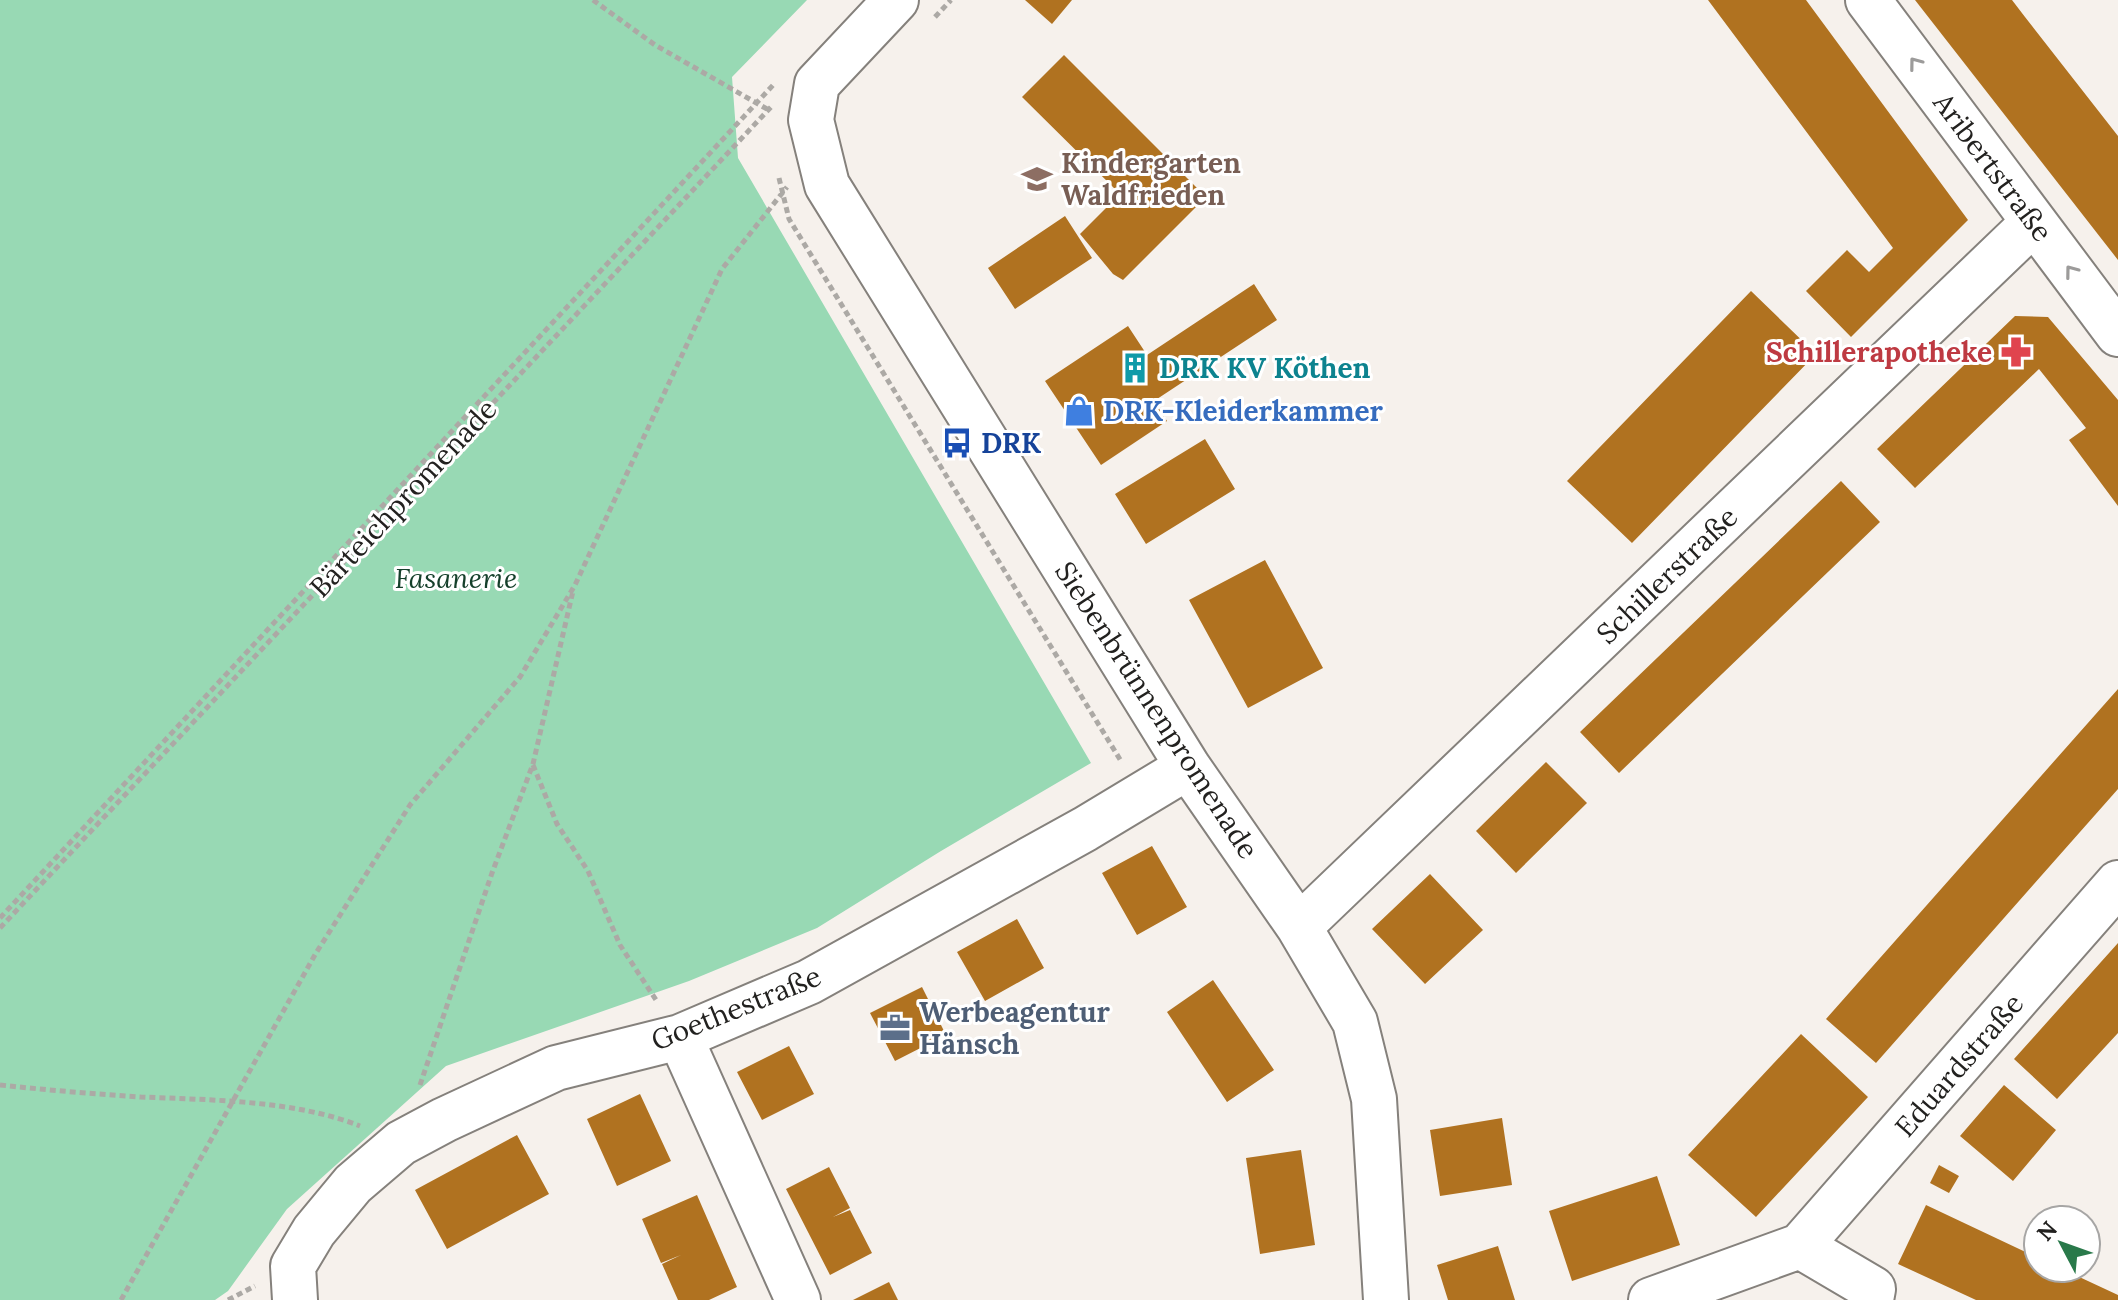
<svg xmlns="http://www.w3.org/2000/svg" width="2118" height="1300" viewBox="0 0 2118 1300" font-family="Lora,serif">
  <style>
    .green { fill: #98d9b4 }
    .building { fill: #b07220 }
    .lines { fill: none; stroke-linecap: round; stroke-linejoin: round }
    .minor-casing { stroke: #85817c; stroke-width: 48 }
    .path { stroke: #aca9a5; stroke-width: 5; stroke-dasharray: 6 4; stroke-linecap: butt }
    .minor { stroke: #fff; stroke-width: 44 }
    .oneway { stroke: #9c9b9a }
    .labels { text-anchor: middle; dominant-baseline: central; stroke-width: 6; stroke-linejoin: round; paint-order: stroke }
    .education-label { font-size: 28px; font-weight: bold; fill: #785e54; stroke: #fff; text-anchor: start }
    .street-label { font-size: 28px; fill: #22211f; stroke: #fff }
    .health-label { font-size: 28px; font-weight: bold; fill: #be3a42; stroke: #fff; text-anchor: end }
    .culture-label { font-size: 28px; font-weight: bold; fill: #0d838f; stroke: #fff; text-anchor: start }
    .shop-label { font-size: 28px; font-weight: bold; fill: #366cbe; stroke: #fff; text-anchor: start }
    .transit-label { font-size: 28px; font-weight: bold; fill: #164399; stroke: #fff; text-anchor: start }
    .park-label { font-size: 28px; font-style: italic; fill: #15402b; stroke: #fff }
    .service-label { font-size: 28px; font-weight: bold; fill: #4e5e75; stroke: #fff; text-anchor: start }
  </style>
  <rect width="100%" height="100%" fill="#f6f1ec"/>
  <path class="green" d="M 0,0 L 807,0 L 732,77 L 738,158 L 1091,763 L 941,851 L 817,928 L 689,981 L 446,1066 L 287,1209 L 228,1291 L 215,1300 L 0,1300 Z"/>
  <path class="building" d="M 1025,0 L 1072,0 L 1052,24 Z
    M 1708,0 L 1806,0 L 1968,220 L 1851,337 L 1806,291 L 1847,250 L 1869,272 L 1893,248 Z
    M 1915,0 L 2012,0 L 2025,17 L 2118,136 L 2118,260 Z
    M 1064,55 L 1206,197 L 1123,280 L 1113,274 L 1080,234 L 1120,194 L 1022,97 Z
    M 1065,216 L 1092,258 L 1015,309 L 988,268 Z
    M 1254,284 L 1277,320 L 1154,401 L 1167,421 L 1101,465 L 1045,381 L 1128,326 L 1147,355 Z
    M 1751,291 L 1816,354 L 1632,543 L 1567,481 Z
    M 2015,316 L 2048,317 L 2118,400 L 2118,506 L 2069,440 L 2086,428 L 2039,369 L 1915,488 L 1877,449 Z
    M 1205,439 L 1235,489 L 1146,544 L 1115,494 Z
    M 1841,481 L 1880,522 L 1619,773 L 1580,732 Z
    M 1265,560 L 1323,668 L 1248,708 L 1189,600 Z
    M 2118,689 L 2118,789 L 1876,1063 L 1826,1019 Z
    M 1546,762 L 1587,803 L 1516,873 L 1476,831 Z
    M 1152,846 L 1187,907 L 1137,935 L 1102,873 Z
    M 1430,874 L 1483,930 L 1425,984 L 1372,929 Z
    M 1017,919 L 1044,968 L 985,1001 L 957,952 Z
    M 2118,943 L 2118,1033 L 2057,1099 L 2014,1059 Z
    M 1213,980 L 1274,1070 L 1227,1102 L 1167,1012 Z
    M 922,987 L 946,1035 L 895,1061 L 870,1013 Z
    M 1801,1034 L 1868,1097 L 1756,1217 L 1688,1155 Z
    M 789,1046 L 814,1094 L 762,1120 L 737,1072 Z
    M 2004,1085 L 2056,1130 L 2013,1181 L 1960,1136 Z
    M 640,1094 L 671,1161 L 617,1186 L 587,1119 Z
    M 1502,1118 L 1512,1185 L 1440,1196 L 1430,1130 Z
    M 517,1135 L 549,1194 L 447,1249 L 415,1190 Z
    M 1301,1150 L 1315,1245 L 1260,1254 L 1246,1158 Z
    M 1939,1165 L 1959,1176 L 1949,1193 L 1930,1183 Z
    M 829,1167 L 850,1208 L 833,1217 L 850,1210 L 872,1253 L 830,1275 L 786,1189 Z
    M 1657,1176 L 1680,1245 L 1572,1281 L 1549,1211 Z
    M 697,1195 L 737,1287 L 709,1300 L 678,1300 L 662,1264 L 681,1255 L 661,1263 L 642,1219 Z
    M 1926,1205 L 2038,1258 L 2038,1268 L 2060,1268 L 2118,1295 L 2118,1300 L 1976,1300 L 1898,1264 Z
    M 1498,1246 L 1515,1300 L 1448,1300 L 1437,1265 Z
    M 889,1282 L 898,1300 L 853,1300 Z"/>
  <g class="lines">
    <g class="minor-casing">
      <path id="minor" d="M 896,0 L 817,84 L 811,120 L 827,185 L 1188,767 L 1299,927 L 1355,1022 L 1374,1099 L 1386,1300
        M 1868,0 L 2118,334
        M 1299,927 L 2034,222
        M 680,1037 L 798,1300
        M 1800,1246 L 1873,1289 L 1871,1300
        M 295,1300 L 293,1266 L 314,1231 L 353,1184 L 401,1143 L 444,1120 L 556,1068 L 680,1037 L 809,982 L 1085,829 L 1188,767
        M 1651,1300 L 1800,1246 L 2118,883"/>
    </g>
    <path class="path" d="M 593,0 L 655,45 L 767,109
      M 935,17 L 951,0
      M 779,178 L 789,219 L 1121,761
      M 533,765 L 557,824 L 588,871 L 620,945 L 658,1003
      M 0,918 L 775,83
      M 0,928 L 771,107
      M 0,1085 C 47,1090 94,1094 141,1097 C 211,1100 294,1100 360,1126
      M 420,1085 L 492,873 L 533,764 L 573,591
      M 121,1300 L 316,953 L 410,805 L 520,677 L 575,585 L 722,269 L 787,187
      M 228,1300 L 255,1286"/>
    <use href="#minor" class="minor"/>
  </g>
  <defs><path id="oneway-chevron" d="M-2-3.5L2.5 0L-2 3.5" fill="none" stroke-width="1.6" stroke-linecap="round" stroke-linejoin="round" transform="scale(2)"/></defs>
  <g class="oneway">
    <use href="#oneway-chevron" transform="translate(1915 63) rotate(-127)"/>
    <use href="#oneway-chevron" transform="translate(2071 271) rotate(-127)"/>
  </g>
  <defs>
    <g id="school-bare" transform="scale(2.4)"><path d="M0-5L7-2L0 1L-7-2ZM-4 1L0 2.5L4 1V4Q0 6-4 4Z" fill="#8d6e63" stroke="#fff" stroke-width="2.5" paint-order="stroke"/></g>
    <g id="pharmacy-bare" transform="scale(2.4)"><path d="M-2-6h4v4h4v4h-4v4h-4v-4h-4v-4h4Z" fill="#e0444e" stroke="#fff" stroke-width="2.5" paint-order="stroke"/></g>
    <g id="building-bare" transform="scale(2.4)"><path d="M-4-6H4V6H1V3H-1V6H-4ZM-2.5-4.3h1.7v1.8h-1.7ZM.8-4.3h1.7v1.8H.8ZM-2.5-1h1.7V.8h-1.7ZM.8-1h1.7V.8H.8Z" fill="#0f9aa8" stroke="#fff" stroke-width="2.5" paint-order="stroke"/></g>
    <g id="shop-bare" transform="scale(2.4)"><path d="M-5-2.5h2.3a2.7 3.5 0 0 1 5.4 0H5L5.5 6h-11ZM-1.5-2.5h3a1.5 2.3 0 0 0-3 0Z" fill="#3f7fe0" stroke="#fff" stroke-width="2.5" paint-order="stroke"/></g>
    <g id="bus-bare" transform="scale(2.4)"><path d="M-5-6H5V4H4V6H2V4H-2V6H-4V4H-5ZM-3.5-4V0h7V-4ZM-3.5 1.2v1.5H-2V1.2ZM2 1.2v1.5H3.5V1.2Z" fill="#1a4fb4" stroke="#fff" stroke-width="2.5" paint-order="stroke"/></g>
    <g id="office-bare" transform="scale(2.4)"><path d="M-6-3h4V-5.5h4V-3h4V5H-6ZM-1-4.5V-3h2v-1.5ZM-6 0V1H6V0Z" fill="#5c6f8a" stroke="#fff" stroke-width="2.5" paint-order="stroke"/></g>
  </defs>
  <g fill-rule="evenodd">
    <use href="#school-bare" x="1037" y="179"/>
    <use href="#pharmacy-bare" x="2016" y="352"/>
    <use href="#building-bare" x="1135" y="368"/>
    <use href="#shop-bare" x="1079" y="411"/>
    <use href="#bus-bare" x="957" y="443"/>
    <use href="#office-bare" x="895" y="1028"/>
  </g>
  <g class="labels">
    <g class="education-label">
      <text x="1061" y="163">Kindergarten<tspan x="1061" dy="32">Waldfrieden</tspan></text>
    </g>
    <g class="street-label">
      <text transform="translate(1993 167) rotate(53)">Aribertstraße</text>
      <text transform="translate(403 498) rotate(-47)">Bärteichpromenade</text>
      <text transform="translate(1667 575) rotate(-44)">Schillerstraße</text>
      <text transform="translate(1157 710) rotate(57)">Siebenbrünnenpromenade</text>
      <text transform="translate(736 1008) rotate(-22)">Goethestraße</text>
      <text transform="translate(1959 1065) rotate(-49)">Eduardstraße</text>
    </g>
    <g class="health-label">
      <text x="1992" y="352">Schillerapotheke</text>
    </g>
    <g class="culture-label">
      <text x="1159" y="368">DRK KV Köthen</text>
    </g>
    <g class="shop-label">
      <text x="1103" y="411">DRK-Kleiderkammer</text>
    </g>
    <g class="transit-label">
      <text x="981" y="443">DRK</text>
    </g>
    <g class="park-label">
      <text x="456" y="578">Fasanerie</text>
    </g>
    <g class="service-label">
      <text x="919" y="1012">Werbeagentur<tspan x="919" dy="32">Hänsch</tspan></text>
    </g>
  </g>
  <g transform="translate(2062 1244) rotate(311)"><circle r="38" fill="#ffffff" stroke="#a7a6a5" stroke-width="2"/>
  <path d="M0-6L14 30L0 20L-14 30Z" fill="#29794a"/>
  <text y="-12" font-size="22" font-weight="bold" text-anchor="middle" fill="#22211f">N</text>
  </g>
</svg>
